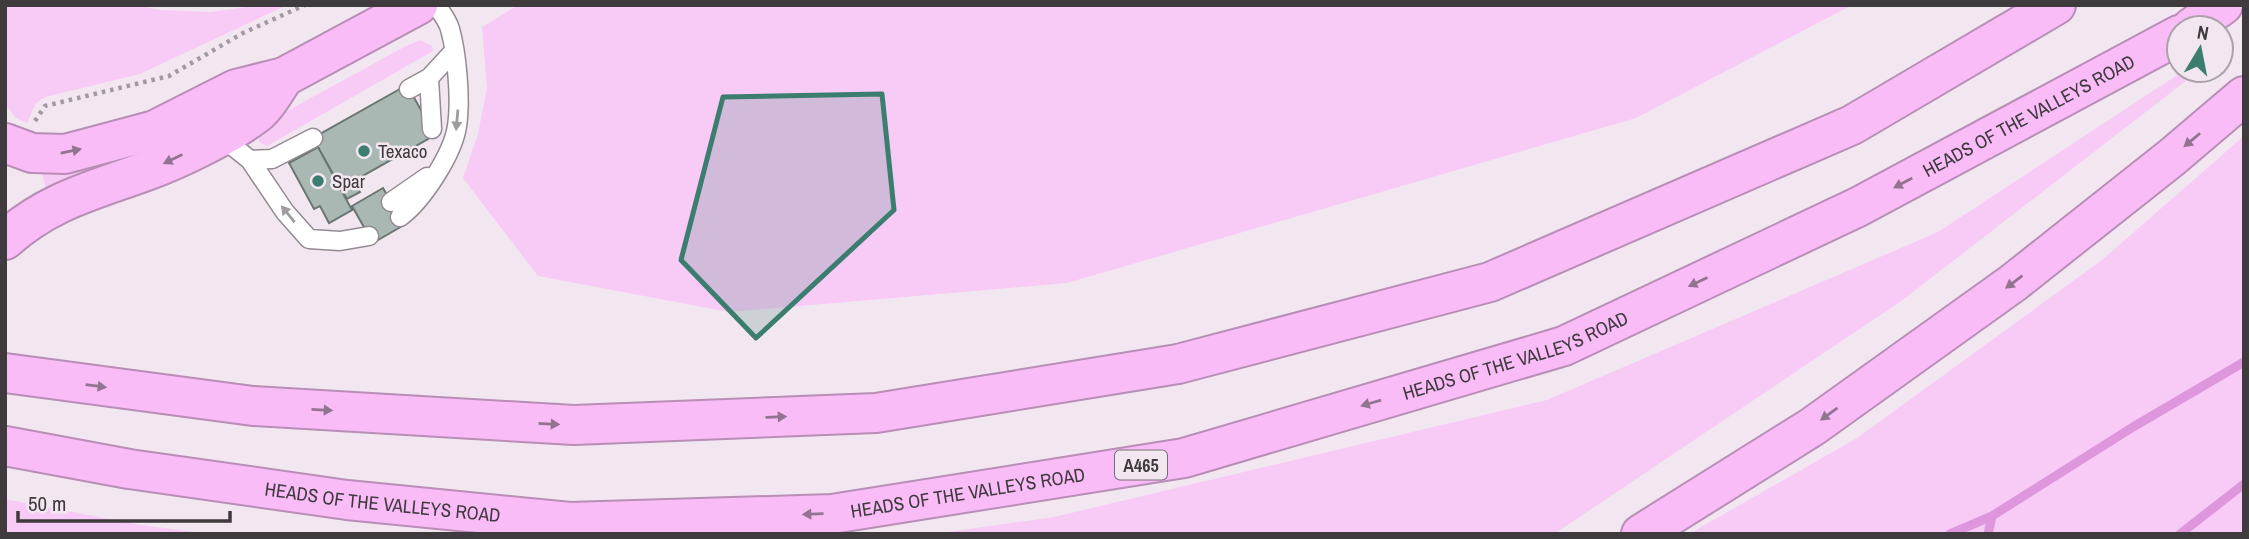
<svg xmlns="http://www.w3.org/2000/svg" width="2249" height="539" viewBox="0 0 2249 539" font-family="'Archivo Narrow',sans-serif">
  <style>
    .green { fill: #f8caf6 }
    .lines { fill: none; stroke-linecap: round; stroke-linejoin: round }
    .stream { stroke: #de96dc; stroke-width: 9 }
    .building { fill: #aab8b4; stroke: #697672; stroke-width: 2 }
    .lane-casing { stroke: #948a93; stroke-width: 21 }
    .highway-casing { stroke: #b88eb6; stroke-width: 42 }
    .path { stroke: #a29aa2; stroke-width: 4.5; stroke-dasharray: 3.5 5; stroke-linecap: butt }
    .lane { stroke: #fff; stroke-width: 18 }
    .highway { stroke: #f9bcf7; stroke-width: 38 }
    .oneway { fill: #9e9c9e }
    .oneway2 { fill: #927491 }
    .marked { fill: #3b7d6e; fill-opacity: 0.2; stroke: #3b7d6e; stroke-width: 5; stroke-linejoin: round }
    .poi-dot { fill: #3b7d6e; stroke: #f2e7f1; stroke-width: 2.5 }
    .labels { text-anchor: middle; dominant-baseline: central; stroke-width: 5; stroke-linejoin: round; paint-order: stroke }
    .shield { fill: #f2e7f1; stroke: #746e74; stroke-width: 2 }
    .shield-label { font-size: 18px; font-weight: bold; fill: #3e3a3e }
    .street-label { font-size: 19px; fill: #3e3a3e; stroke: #f2e7f1 }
    .poi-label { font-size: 19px; fill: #3e3a3e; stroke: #f2e7f1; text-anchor: start }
  </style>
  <rect width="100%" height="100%" fill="#f2e7f1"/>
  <path class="green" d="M 5,5 L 133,5 L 162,10 L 211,12 L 261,5 L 287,5 L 140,74 L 45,97 L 36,103 L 27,123 L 16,118 L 5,104 Z
    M 518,5 L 1852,5 L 1636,118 L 1067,283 L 729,312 L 538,276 L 463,178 L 478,134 L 487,88 L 482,27 Z
    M 420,40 L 432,46 L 433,51 L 267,146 L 259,142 L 259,132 L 265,123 L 406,46 Z
    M 2185,70 L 2200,70 L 1900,302 L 1554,534 L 934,534 L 1054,517 L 1547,400 L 1938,232 Z
    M 2244,136 L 2244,534 L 1689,534 L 1857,438 L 2102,260 Z
    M 140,161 L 46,190 L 41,169 L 81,169 Z
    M 5,499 L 135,524 L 208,534 L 5,534 Z"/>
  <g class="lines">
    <path class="stream" d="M 1950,534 L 1992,516 L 2133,427 L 2244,362
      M 1988,534 L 1992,516
      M 2180,534 L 2244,484"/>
  </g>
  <path class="building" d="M 407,85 L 435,135 L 354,181 L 360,192 L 347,199 L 313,138 Z
    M 318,147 L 352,210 L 329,223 L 320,206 L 314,209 L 289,163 Z
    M 383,188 L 404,225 L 373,243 L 352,206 Z"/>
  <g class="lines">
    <g class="lane-casing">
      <path id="lane" d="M 409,89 L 429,78
        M 432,129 L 429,78 L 453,52
        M 220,136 L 250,160 L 285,212 L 309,239 L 340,241 L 369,236
        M 250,160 L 272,159 L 313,138
        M 391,202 L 427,177
        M 400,217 C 422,201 453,154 457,126 C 461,100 457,54 450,29 C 448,21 441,12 436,5"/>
    </g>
    <g class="highway-casing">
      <g id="highway">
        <path d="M 2191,28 L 2223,5"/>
        <path d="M 5,143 L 32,153 L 65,154 L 155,130 L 236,89 L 284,77 L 418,5"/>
        <path d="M 5,240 C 49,200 95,190 149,170 C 181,158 228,135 255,115 C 267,106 276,89 284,77"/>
        <path d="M 5,373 L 253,406 L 574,425 L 876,413 L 1178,364 L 1490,282 L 1852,125 L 2056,5"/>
        <path id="s1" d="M 5,446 L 129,469 L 347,500 L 570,522 L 832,514 L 1184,458 L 1564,346 L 1858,207 L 2179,35"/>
        <path d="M 1641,534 L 1812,427 L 2013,283 L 2171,158 L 2244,96"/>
      </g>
    </g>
    <path class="path" d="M 35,121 L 45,106 L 169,76 L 243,33 L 305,5"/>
    <use href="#lane" class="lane"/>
    <use href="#highway" class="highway"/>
  </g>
  <defs><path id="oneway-solid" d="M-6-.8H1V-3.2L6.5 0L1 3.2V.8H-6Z" transform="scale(1.75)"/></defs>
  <g class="oneway">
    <use href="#oneway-solid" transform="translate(457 120) rotate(95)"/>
    <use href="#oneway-solid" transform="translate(288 214) rotate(-129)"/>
  </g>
  <g class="oneway2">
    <use href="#oneway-solid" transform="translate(2192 140) rotate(140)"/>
    <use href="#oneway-solid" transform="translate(71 151) rotate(-11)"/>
    <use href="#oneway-solid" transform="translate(173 159) rotate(154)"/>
    <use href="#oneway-solid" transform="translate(1903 183) rotate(152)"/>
    <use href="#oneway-solid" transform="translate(1698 282) rotate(155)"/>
    <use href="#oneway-solid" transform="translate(2014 282) rotate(143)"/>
    <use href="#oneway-solid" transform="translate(96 386) rotate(7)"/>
    <use href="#oneway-solid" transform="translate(1371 403) rotate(164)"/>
    <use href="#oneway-solid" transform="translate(322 410) rotate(3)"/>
    <use href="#oneway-solid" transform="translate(1829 414) rotate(144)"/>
    <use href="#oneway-solid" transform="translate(776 417) rotate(-2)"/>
    <use href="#oneway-solid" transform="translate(549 424) rotate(3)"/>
    <use href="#oneway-solid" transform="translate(813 514) rotate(178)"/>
  </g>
  <path class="marked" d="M 882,94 L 894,210 L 756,338 L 681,260 L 723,97 Z"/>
  <g class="poi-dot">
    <circle cx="364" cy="151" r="7"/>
    <circle cx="318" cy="181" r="7"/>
  </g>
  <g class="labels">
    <rect class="shield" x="1115" y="450.5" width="52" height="29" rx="5"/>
    <g class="shield-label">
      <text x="1141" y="465">A465</text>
    </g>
    <g class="street-label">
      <text stroke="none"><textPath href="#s1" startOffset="2104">HEADS OF THE VALLEYS ROAD</textPath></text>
      <text stroke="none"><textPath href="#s1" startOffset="1536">HEADS OF THE VALLEYS ROAD</textPath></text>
      <text stroke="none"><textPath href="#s1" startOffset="970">HEADS OF THE VALLEYS ROAD</textPath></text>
      <text stroke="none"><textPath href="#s1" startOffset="382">HEADS OF THE VALLEYS ROAD</textPath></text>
    </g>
    <g class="poi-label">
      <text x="378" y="151">Texaco</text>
      <text x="332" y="181">Spar</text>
    </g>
  </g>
  <rect width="2249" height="539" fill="none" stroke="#3e3a3e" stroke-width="14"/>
  <g transform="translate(2200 49) rotate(10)"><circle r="33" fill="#f2e7f1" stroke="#aaa2a9" stroke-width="2"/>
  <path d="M0-5L12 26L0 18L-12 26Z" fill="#3b7d6e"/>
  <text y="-10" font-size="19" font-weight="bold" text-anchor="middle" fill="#3e3a3e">N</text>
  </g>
  <path d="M18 511v10h212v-10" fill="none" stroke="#3e3a3e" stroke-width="3.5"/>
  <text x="28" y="511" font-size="21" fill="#3e3a3e" stroke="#f2e7f1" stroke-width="5" paint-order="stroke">50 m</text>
</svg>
